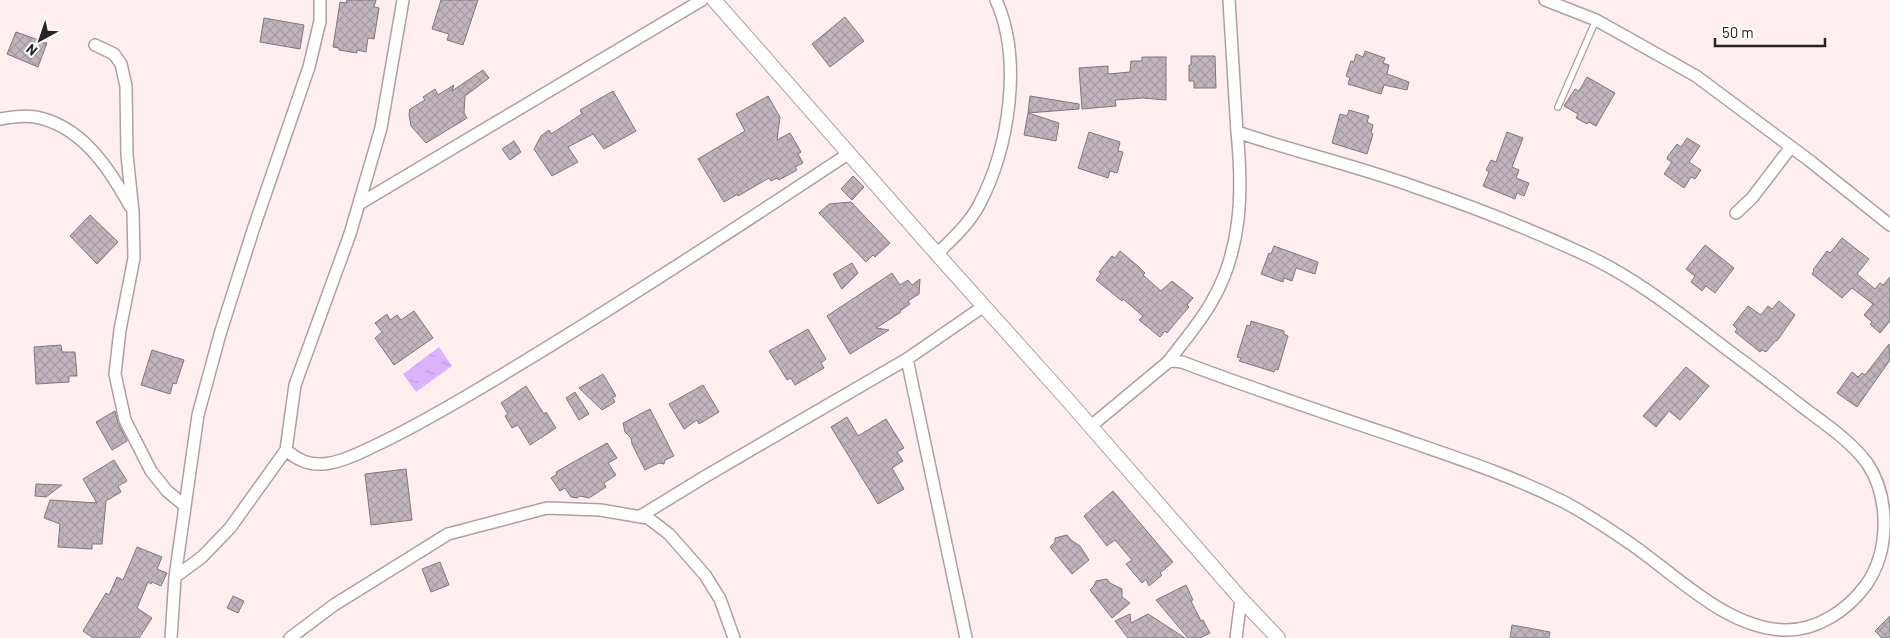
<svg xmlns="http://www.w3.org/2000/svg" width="1890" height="638" viewBox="0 0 1890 638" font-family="Barlow,sans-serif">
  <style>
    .water { fill: url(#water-ripples) }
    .building { fill: url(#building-cross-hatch); stroke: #82767e }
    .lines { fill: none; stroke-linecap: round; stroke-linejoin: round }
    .service-casing { stroke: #ae9fa1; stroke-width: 8 }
    .minor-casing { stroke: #ae9fa1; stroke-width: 14 }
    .tertiary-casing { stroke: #ae9fa1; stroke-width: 16 }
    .service { stroke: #fff; stroke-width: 5.5 }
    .minor { stroke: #fff; stroke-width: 11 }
    .tertiary { stroke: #fff; stroke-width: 14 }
  </style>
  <defs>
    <pattern id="water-ripples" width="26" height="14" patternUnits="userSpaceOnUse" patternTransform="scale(1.25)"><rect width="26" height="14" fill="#dab3fd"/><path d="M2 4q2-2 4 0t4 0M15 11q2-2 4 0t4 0" fill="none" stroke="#bb9ad9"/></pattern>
    <pattern id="building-cross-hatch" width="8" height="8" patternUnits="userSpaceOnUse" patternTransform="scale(1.25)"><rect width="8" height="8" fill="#c1b5bd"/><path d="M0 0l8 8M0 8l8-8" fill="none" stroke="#a69ba2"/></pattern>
  </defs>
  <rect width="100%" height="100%" fill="#feeeef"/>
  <path class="water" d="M 439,347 L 452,366 L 416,392 L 403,374 Z"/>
  <path class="building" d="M 347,0 L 376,0 L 374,7 L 379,8 L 374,39 L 368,38 L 366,52 L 357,50 L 357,53 L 339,50 L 339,48 L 333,47 L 340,2 L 346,3 Z
    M 441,0 L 478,0 L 463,45 L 447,40 L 449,34 L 432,29 Z
    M 845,17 L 864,41 L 830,67 L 812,44 Z
    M 264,18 L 304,25 L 300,49 L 260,42 Z
    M 16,32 L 47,43 L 38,67 L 7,54 Z
    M 1365,51 L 1385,58 L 1383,63 L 1389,65 L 1387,74 L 1409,82 L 1407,90 L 1384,85 L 1381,94 L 1348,84 L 1350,78 L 1346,76 L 1351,61 L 1354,62 L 1356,54 L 1363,57 Z
    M 1191,56 L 1215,56 L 1216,88 L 1194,88 L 1194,81 L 1189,81 L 1189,65 L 1191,65 Z
    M 1142,57 L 1166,57 L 1166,100 L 1143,98 L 1115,100 L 1116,106 L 1082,109 L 1079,68 L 1108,66 L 1108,74 L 1130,72 L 1131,61 L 1142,61 Z
    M 483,70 L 489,78 L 465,96 L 464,113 L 467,118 L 426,143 L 411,126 L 409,114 L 410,109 L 425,100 L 423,97 L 435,89 L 438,95 L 454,85 L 452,91 Z
    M 1587,77 L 1615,93 L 1596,126 L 1589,122 L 1587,124 L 1576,118 L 1578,114 L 1564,106 L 1575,89 L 1579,91 Z
    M 613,91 L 636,131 L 604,149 L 593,134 L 568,147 L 578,162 L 552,176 L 534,149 L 541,136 L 549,130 L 551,134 L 582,114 L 580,110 Z
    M 768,96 L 780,117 L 777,140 L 790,133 L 801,152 L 798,154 L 803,163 L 795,167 L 797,170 L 779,180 L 777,178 L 771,181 L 769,178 L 738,196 L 738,194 L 724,202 L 698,159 L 745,131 L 736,114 Z
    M 1030,96 L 1079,104 L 1079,109 L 1028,113 Z
    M 1349,110 L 1369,116 L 1367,122 L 1373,125 L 1371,133 L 1373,134 L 1367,154 L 1332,143 L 1340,114 L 1347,116 Z
    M 1028,113 L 1059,123 L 1056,141 L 1024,135 Z
    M 1089,132 L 1120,142 L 1118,151 L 1123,152 L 1117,173 L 1110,171 L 1108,178 L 1078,168 Z
    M 1507,132 L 1523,138 L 1512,167 L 1519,170 L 1516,178 L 1529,183 L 1524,196 L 1517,193 L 1515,199 L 1483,186 L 1489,172 L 1486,170 L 1491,160 L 1496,162 Z
    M 1687,138 L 1700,146 L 1689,162 L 1701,170 L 1695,179 L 1691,177 L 1684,188 L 1664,174 L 1672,162 L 1667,159 L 1668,156 L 1677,144 L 1681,147 Z
    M 514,141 L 521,152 L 510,160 L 502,149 Z
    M 853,176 L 864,187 L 852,200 L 841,189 Z
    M 851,202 L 890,243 L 875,257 L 873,255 L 866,262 L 819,213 L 829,204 Z
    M 90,215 L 118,242 L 97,264 L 70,236 Z
    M 1842,238 L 1869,259 L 1857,274 L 1875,289 L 1880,283 L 1883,285 L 1890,277 L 1890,321 L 1880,333 L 1870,324 L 1872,322 L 1864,315 L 1873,304 L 1852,288 L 1842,298 L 1812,274 L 1814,271 L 1813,270 L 1827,251 L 1830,253 Z
    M 1705,245 L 1734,268 L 1715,293 L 1706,286 L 1702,291 L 1691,282 L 1695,276 L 1686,269 Z
    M 1274,246 L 1318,262 L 1315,274 L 1296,268 L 1292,281 L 1284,278 L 1283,282 L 1261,274 L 1269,253 L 1271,254 Z
    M 1120,251 L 1139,267 L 1145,273 L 1143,275 L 1161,291 L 1172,281 L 1193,298 L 1187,305 L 1189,307 L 1182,315 L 1167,333 L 1165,331 L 1160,337 L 1139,320 L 1143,316 L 1123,299 L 1122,301 L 1096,280 L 1101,273 L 1099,272 L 1112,256 L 1115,258 Z
    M 852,263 L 858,273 L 842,289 L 833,274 Z
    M 892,273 L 900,285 L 908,280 L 912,285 L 920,279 L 919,294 L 908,301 L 910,304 L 900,311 L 901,312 L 876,328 L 889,330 L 850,354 L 827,316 Z
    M 1779,301 L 1795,315 L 1777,341 L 1776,340 L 1766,352 L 1762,350 L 1760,352 L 1735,332 L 1737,329 L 1733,325 L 1748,306 L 1761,315 L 1768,306 L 1772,309 Z
    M 414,311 L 433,338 L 394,365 L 375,338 L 382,332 L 375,323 L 387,314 L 390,320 L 397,315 L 401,320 Z
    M 1251,321 L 1284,331 L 1284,334 L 1288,336 L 1278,370 L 1275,369 L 1274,372 L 1239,361 L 1241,358 L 1237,357 L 1247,325 L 1250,326 Z
    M 808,329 L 826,359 L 821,363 L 824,368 L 795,385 L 791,378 L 787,380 L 769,351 Z
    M 1889,344 L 1890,360 L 1857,407 L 1837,393 L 1852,372 L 1858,377 L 1862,373 L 1865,375 Z
    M 61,345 L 62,352 L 75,352 L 77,376 L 69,376 L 69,382 L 36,384 L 34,347 Z
    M 152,350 L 184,360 L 176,384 L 173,383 L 170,394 L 141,385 Z
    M 1686,367 L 1709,386 L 1680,420 L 1669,411 L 1656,427 L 1643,416 Z
    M 603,374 L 616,396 L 612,397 L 615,402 L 602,410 L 579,388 Z
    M 703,385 L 719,412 L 699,424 L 697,420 L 684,429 L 669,404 Z
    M 526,386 L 544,414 L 546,412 L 556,428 L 530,445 L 518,425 L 512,428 L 505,416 L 508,414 L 501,403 Z
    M 575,392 L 589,414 L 579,420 L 566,398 Z
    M 650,409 L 674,456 L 665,460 L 664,464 L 659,463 L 645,470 L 632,444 L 631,438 L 625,432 L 623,423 Z
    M 115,411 L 118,423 L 127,441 L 112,450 L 96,422 Z
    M 847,417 L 858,436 L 886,419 L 904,448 L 897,452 L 903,461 L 892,468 L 904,489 L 878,504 L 831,427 Z
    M 607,443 L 617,458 L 608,463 L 616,475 L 604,483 L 606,487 L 589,498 L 580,496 L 577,498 L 571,497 L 565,488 L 560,491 L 551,478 L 557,474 L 556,472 Z
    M 114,460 L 127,481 L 118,486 L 121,492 L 106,501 L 102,544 L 92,544 L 92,549 L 58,547 L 60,524 L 44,518 L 50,500 L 97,503 L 83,479 Z
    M 406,469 L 412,520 L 371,525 L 365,474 Z
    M 36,484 L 62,485 L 46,497 L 35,496 Z
    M 1113,491 L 1173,562 L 1160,573 L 1162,575 L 1149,586 L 1146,579 L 1142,583 L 1126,564 L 1132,560 L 1115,540 L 1107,546 L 1084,516 Z
    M 1067,535 L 1071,540 L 1080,546 L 1089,560 L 1072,574 L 1050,547 L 1055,542 L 1055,538 Z
    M 137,547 L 162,557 L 157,569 L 167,573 L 161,586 L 152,582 L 151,584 L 148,582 L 137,608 L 152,618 L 139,638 L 93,638 L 83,631 L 106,593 L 109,595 L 117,577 L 123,580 Z
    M 440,562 L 449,585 L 431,592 L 422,569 Z
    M 1107,579 L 1110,583 L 1122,589 L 1122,597 L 1130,603 L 1112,618 L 1090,590 L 1094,586 L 1096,581 Z
    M 1186,585 L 1193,600 L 1191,601 L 1201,621 L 1203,620 L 1210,633 L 1200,638 L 1188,638 L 1156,600 Z
    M 233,596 L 244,601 L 238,613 L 227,608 Z
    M 1130,614 L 1131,623 L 1148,614 L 1185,638 L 1128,638 L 1115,621 Z
    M 1890,616 L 1890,638 L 1882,638 L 1875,631 Z
    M 1512,625 L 1550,632 L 1549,638 L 1510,638 Z"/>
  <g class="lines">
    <g class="service-casing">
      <path id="service" d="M 1558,107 L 1596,20"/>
    </g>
    <g class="minor-casing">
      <path id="minor" d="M 1545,0 L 1596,20 L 1696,76 L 1810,161 L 1890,225
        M 95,45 L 114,54 L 121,64 L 126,86 L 127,155 L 133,212 L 134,258 L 120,330 L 115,374 L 125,420 L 151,471 L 167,491 L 184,505
        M 0,119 C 11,117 24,115 35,117 C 81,125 109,168 130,206
        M 359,204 L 702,0
        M 1736,213 L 1752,198 L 1791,147
        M 937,254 C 952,239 969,224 979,205 C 1009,148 1023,60 996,0
        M 907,359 L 966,638
        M 1168,362 C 1182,343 1199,324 1211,303 C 1242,251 1243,191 1237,132
        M 1091,426 L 1168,362 L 1173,361 L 1182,362 C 1258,391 1335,416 1411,442 C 1463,460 1514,477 1562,501 C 1586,513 1609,529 1631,544 C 1676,575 1726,628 1784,630 C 1816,631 1847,611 1866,585 C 1890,551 1890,497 1867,463 C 1850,440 1822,422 1800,405 C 1768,379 1735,356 1703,331 C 1666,303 1630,276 1588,256 C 1532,230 1474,207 1415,187 C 1357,166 1296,152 1237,132 L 1229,0
        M 286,450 C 298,460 308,465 323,464 C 339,463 356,455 370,448 C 405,432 438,413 472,393 C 600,317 724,236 848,154
        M 639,517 L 706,476 L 907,359 L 984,306
        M 175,577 L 202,557 L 230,528 L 286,450 L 295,385 L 350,234 L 381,128 L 403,0
        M 171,638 L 175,577 L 198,415 L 220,334 L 254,227 L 309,67 L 320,21 L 320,0
        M 290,638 L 334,605 L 448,534 L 547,508 L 600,510 L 648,518 L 669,534 L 705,575 L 720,599 L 734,638
        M 1236,638 L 1241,599"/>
    </g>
    <g class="tertiary-casing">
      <path id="tertiary" d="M 714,0 L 937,254 L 1066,398 L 1241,599 L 1278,638"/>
    </g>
    <use href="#service" class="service"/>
    <use href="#minor" class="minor"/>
    <use href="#tertiary" class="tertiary"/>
  </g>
  <g transform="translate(40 40) rotate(220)" stroke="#ffffff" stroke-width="4" paint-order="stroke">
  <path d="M0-4L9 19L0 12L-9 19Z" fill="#282223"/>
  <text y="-8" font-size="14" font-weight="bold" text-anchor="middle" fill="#282223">N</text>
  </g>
  <path d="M1715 38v8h110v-8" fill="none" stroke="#282223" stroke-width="2.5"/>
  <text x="1722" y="38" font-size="15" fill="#282223" stroke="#ffffff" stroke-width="4" paint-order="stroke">50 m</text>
</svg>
